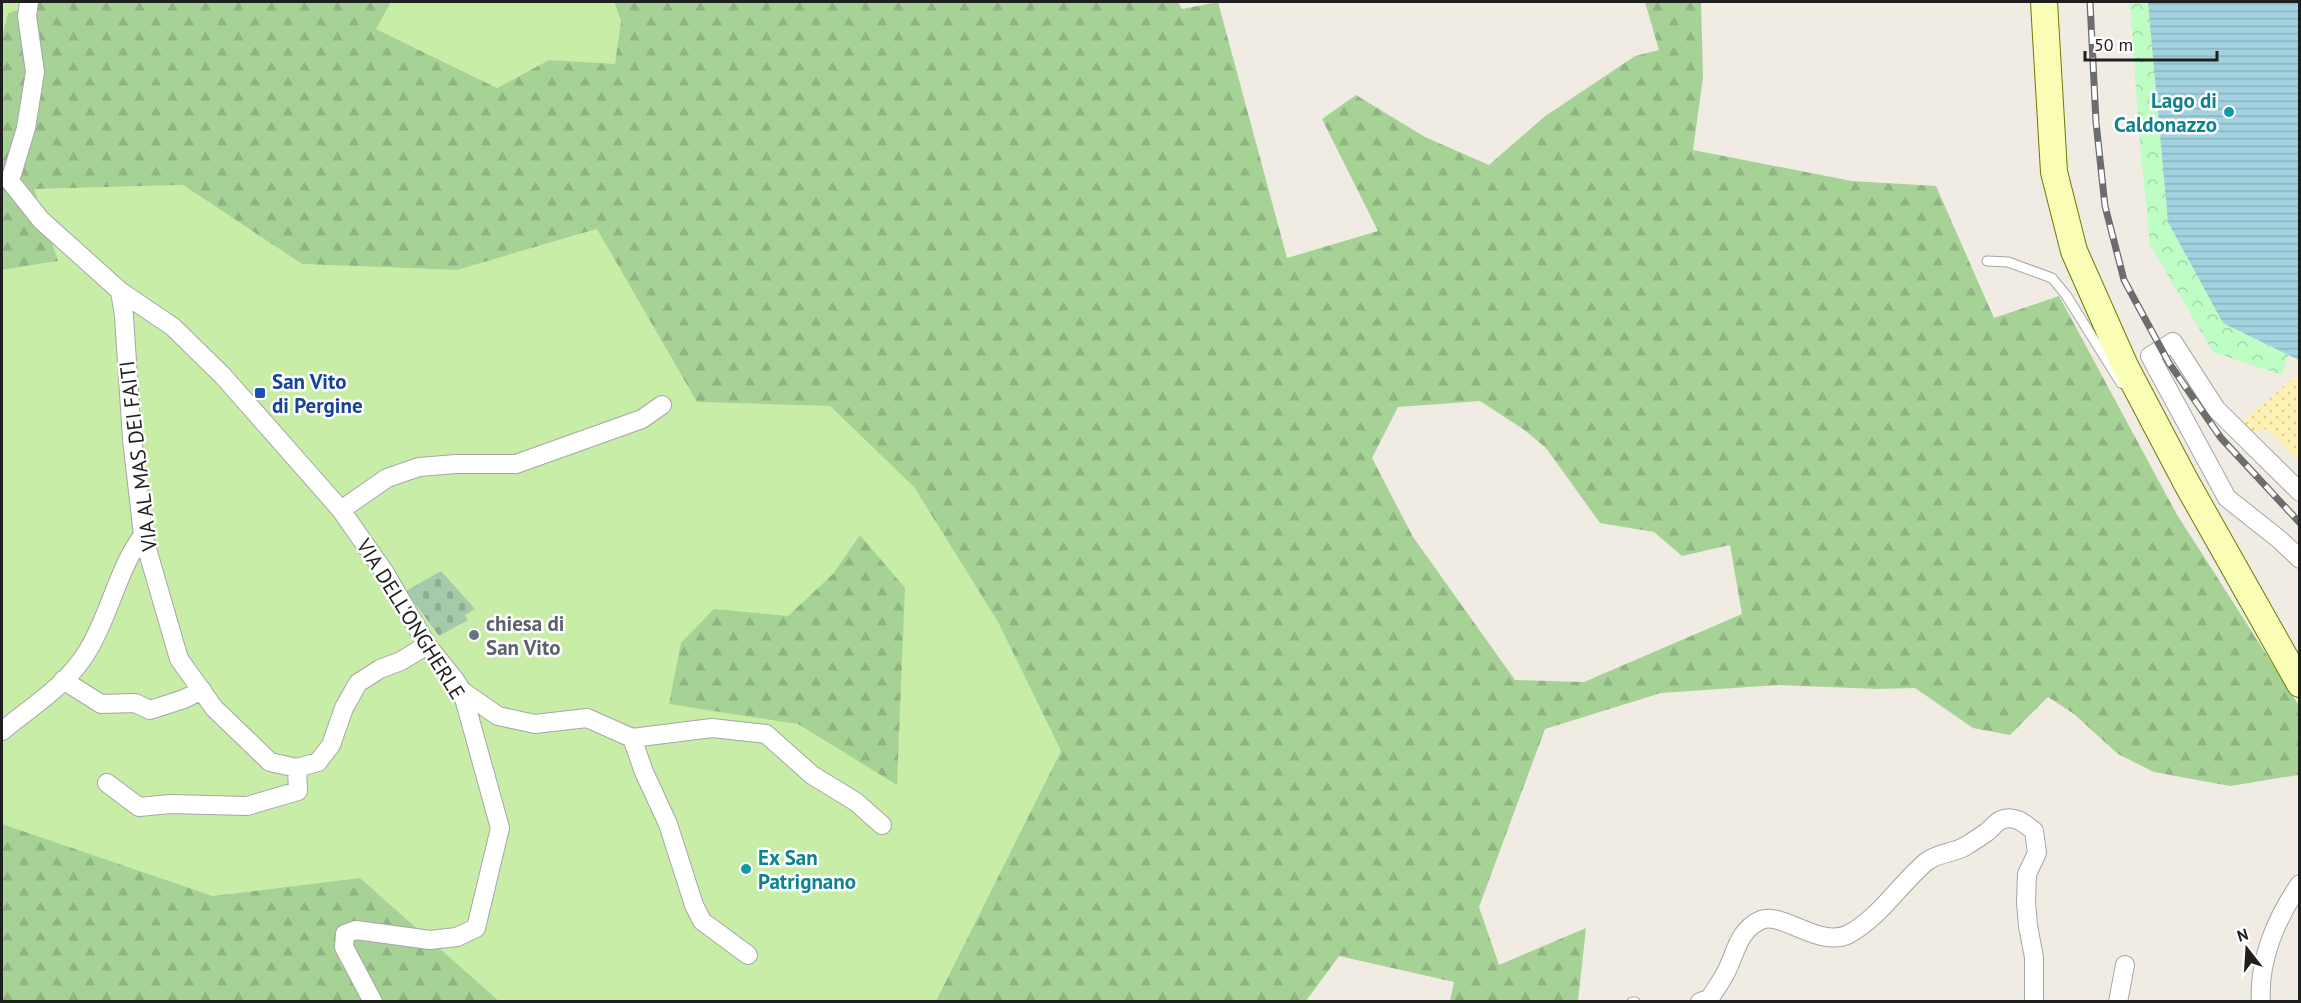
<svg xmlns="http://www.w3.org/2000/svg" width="2301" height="1003" viewBox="0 0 2301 1003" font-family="'PT Sans',sans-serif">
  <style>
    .grass { fill: #c8eda7 }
    .forest { fill: url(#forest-firs); fill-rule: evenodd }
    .sand { fill: url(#sand-dots) }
    .cemetery { fill: url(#cemetery-stones) }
    .park { fill: url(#park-crowns) }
    .water { fill: url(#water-rules) }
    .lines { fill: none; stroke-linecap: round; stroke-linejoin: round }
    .service-casing { stroke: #a6a6a6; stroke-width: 11 }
    .minor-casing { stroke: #a6a6a6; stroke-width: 20 }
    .secondary-casing { stroke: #6c7b00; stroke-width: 28 }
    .service { stroke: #fff; stroke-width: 9 }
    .minor { stroke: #fff; stroke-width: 18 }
    .secondary { stroke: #f9fdb5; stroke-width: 26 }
    .rail-casing { stroke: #6d6d6d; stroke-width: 7 }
    .rail { stroke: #fff; stroke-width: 4.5; stroke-dasharray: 14; stroke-linecap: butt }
    .culture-dot { fill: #0f9aa8; stroke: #fff; stroke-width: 2 }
    .transit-dot { fill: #1a4fb4; stroke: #fff; stroke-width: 2 }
    .worship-dot { fill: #6b7280; stroke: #fff; stroke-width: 2 }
    .labels { text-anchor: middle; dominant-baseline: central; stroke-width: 5; stroke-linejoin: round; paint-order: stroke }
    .culture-label { font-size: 21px; font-weight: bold; fill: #0d838f; stroke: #fff; text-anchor: end }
    .transit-label { font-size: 21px; font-weight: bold; fill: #164399; stroke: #fff; text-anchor: start }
    .street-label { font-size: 21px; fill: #1f1f1f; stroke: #fff }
    .worship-label { font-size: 21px; font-weight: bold; fill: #5b616d; stroke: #fff; text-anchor: start }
  </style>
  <defs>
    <pattern id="forest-firs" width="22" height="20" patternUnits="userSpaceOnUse" patternTransform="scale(1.5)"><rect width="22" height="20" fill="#a7d296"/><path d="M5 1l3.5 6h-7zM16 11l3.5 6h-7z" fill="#8fb481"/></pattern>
    <pattern id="sand-dots" width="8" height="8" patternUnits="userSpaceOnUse" patternTransform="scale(1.5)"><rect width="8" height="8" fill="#fff1b3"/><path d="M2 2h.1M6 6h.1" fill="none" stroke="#dace9a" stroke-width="1.8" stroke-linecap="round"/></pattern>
    <pattern id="cemetery-stones" width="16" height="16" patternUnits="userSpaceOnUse" patternTransform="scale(1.5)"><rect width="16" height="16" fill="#a4caaa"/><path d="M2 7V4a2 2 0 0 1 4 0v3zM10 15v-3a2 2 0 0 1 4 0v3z" fill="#8dad92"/></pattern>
    <pattern id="park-crowns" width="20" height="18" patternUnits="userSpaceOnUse" patternTransform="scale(1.5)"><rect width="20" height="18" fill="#befdc4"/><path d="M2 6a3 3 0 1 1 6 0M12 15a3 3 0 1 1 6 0" fill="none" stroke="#a3d8a8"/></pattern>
    <pattern id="water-rules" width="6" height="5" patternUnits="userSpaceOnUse" patternTransform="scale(1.5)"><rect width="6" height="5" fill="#a2d1e0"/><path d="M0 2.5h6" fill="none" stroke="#8bb3c0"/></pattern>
  </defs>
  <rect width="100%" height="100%" fill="#f0ece4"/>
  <path class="grass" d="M 2,2 L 41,2 L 8,13 L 2,37 Z
    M 391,2 L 614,2 L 621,21 L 615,65 L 549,60 L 497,88 L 376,29 Z
    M 183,185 L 302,264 L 457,270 L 598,229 L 697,402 L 830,406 L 914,487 L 998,622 L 1061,751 L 936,1001 L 499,1001 L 360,878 L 213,896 L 2,824 L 2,270 L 58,261 L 33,189 Z"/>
  <path class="forest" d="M 41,2 L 391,2 L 376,29 L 497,88 L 549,60 L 615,64 L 621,21 L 614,2 L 1178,2 L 1182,9 L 1218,2 L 1287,258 L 1378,231 L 1322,119 L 1356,95 L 1425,137 L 1489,165 L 1544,117 L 1635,56 L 1659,50 L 1645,2 L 1701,2 L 1703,77 L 1693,150 L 1852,181 L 1936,186 L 1994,318 L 2059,296 L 2176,513 L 2298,704 L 2298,775 L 2230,786 L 2154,772 L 2118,754 L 2074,714 L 2048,697 L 2010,735 L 1973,728 L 1915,688 L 1878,689 L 1778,685 L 1661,693 L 1545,729 L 1479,907 L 1499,965 L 1586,928 L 1578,1001 L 1450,1001 L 1454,982 L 1339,956 L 1306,1001 L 936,1001 L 1061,751 L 998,622 L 914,487 L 830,406 L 697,402 L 597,229 L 457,270 L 302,264 L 183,185 L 34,189 L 58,261 L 2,270 L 2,37 L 8,13 ZM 1480,401 L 1523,429 L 1546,448 L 1600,523 L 1654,532 L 1682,556 L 1730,545 L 1742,614 L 1584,682 L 1515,680 L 1413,537 L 1372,458 L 1398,407 Z
    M 860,535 L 905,588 L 897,785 L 798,724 L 669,704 L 681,643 L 714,609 L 788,616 L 833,574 Z
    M 2,824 L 213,896 L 360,878 L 499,1001 L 2,1002 Z"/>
  <path class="sand" d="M 2299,373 L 2299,462 L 2267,429 L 2250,432 L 2241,423 Z"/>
  <path class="cemetery" d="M 441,571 L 475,609 L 465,615 L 468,620 L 439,636 L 406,591 Z"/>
  <path class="park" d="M 2130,2 L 2299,2 L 2300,321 L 2282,375 L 2213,352 L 2150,245 L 2139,133 Z"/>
  <path class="water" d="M 2148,2 L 2299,2 L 2299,360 L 2223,323 L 2168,222 Z"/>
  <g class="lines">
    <g class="service-casing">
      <path id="service" d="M 1987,261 L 2008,262 L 2052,278 L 2066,295 L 2121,383 L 2124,384
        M 1632,1002 L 1635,1002"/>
    </g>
    <g class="minor-casing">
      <path id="minor" d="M 29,2 L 27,16 L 35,72 L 26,128 L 10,181 L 41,220 L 120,291 L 173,327 L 223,376 L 341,510 L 385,573 L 427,645 L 455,680 L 462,691 L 500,828 L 476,928 L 457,937 L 430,940 L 356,930 L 345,934 L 344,947 L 373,1002
        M 120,291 L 124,316 L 132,439 L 143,535 L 179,659 L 214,708 L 270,762 L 297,768 L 318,762 L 331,745 L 344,708 L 358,683 L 380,669 L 401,661 L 427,645
        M 2300,492 L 2216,409 L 2173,342 L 2150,356 L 2227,498 L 2280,540 L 2300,559
        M 341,510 L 387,478 L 419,467 L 456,464 L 516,464 L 642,419 L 662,405
        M 63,680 L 101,704 L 135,703 L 150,710 L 184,699 L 202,690
        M 462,691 L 498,716 L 535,724 L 587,718 L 632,738
        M 2,731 C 31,707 67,685 87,652 C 110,615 117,570 143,535
        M 632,738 L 712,728 L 766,734 L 812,775 L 856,802 L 882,825
        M 632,738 L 644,772 L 668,824 L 694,905 L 702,921 L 748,955
        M 107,783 L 139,807 L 170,804 L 247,806 L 298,791 L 297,768
        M 1700,1002 L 1709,999 C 1715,990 1721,982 1726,972 C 1736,953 1738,930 1761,920 C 1782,911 1820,949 1849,934 C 1880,917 1900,884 1926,862 C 1937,853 1953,853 1964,847 C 1972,842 1980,837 1987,832 C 1992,828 1996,822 2001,820 C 2014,814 2025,824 2034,831 L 2037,853 L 2027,874 L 2026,902 L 2028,926 L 2034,957 L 2034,1002
        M 2118,1002 L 2125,965
        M 2261,1002 C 2258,960 2277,917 2300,884"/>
    </g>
    <g class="secondary-casing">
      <path id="secondary" d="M 2044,2 L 2054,172 L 2074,251 L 2125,366 L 2186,482 L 2300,684"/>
    </g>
    <use href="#service" class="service"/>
    <use href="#minor" class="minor"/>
    <use href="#secondary" class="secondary"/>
    <g class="rail-casing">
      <path id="rail" d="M 2090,2 L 2096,122 L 2105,206 L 2124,280 L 2169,363 L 2221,438 L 2300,523"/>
    </g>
    <use href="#rail" class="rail"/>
  </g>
  <g class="culture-dot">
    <circle cx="2229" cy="112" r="6"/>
    <circle cx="746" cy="869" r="6"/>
  </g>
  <rect class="transit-dot" x="254" y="387" width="12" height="12" rx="3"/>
  <circle class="worship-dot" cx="474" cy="635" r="6"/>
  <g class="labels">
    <g class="culture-label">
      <text x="2217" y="100">Lago di<tspan x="2217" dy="24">Caldonazzo</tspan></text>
      <text x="758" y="857" text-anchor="start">Ex San<tspan x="758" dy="24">Patrignano</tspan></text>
    </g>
    <g class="transit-label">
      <text x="272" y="381">San Vito<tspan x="272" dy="24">di Pergine</tspan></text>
    </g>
    <g class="street-label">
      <text transform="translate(138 456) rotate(-97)">VIA AL MAS DEI FAITI</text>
      <text transform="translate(411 619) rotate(58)">VIA DELL'ONGHERLE</text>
    </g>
    <g class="worship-label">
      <text x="486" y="623">chiesa di<tspan x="486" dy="24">San Vito</tspan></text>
    </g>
  </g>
  <rect width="2301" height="1003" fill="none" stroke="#1f1f1f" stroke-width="6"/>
  <g transform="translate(2247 949) rotate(343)" stroke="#ffffff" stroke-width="4.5" paint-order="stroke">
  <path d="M0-4.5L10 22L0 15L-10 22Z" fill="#1f1f1f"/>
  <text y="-9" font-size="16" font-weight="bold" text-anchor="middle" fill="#1f1f1f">N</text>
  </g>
  <path d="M2085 51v9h132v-9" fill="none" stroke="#1f1f1f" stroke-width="3"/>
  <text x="2094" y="51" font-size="18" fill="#1f1f1f" stroke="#ffffff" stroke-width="4.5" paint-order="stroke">50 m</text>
</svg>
